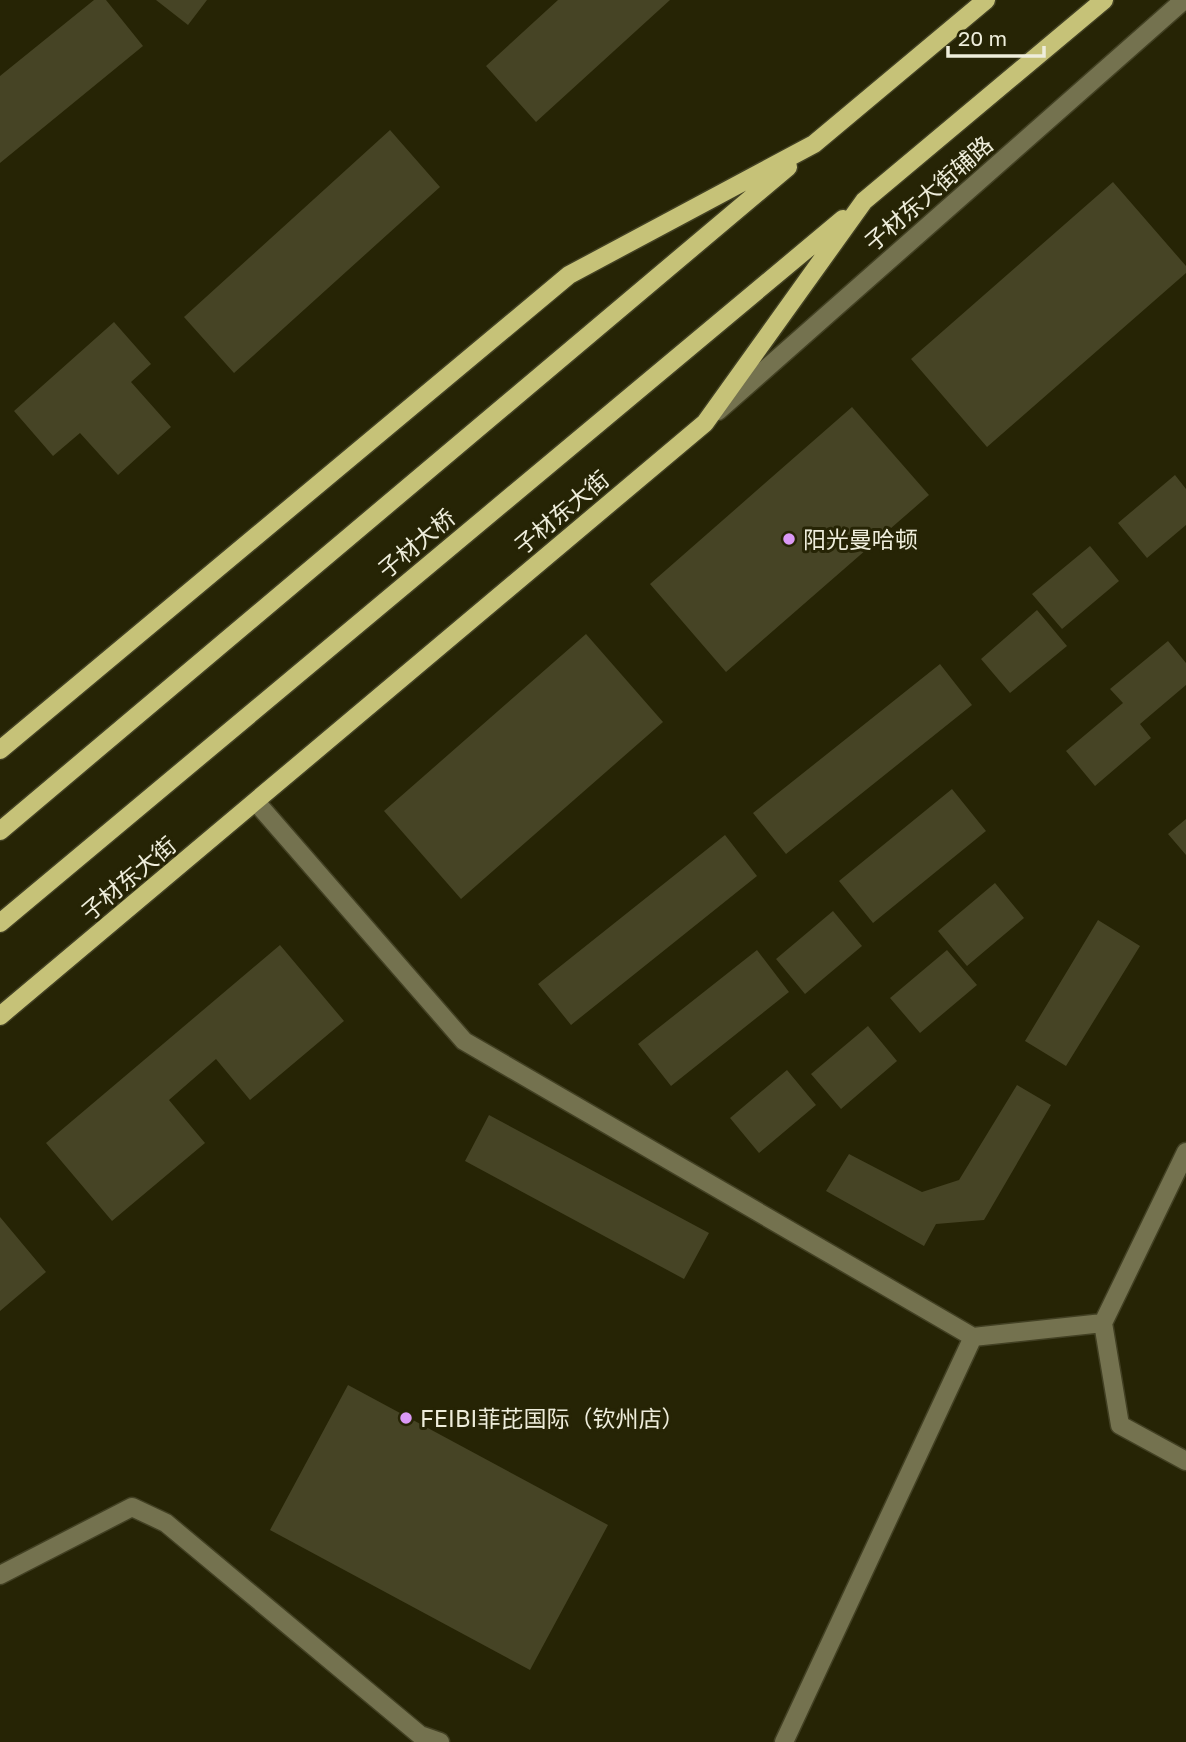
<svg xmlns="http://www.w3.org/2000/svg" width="1186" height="1742" viewBox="0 0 1186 1742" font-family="'Golos Text','Noto Sans SC',sans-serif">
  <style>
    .building { fill: #464425 }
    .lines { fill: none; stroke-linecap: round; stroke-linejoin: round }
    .minor-casing { stroke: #424023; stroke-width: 21 }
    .major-casing { stroke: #424023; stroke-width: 21 }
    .minor { stroke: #74724f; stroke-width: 18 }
    .major { stroke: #c6c278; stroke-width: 18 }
    .poi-dot { fill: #db99f5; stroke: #262405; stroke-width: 2.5 }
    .labels { text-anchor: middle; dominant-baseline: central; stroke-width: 6; stroke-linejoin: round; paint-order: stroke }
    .street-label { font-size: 23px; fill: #eeeddb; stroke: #262405 }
    .poi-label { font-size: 23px; fill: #eeeddb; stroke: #262405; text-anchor: start }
  </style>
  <rect width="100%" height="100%" fill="#262405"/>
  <path class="building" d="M 94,0 L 106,0 L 143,46 L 0,163 L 0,76 Z
    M 156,0 L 207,0 L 188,25 Z
    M 558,0 L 670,0 L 536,122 L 486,66 Z
    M 390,130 L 440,187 L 234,373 L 184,317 Z
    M 1113,182 L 1186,266 L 1186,273 L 987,447 L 911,359 Z
    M 114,322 L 151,364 L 131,382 L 171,427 L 118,475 L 80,433 L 53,456 L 14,411 Z
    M 852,407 L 929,495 L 726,672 L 650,584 Z
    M 1175,475 L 1186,489 L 1186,525 L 1147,558 L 1118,523 Z
    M 1090,546 L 1119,581 L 1062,629 L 1032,594 Z
    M 1037,610 L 1067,646 L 1010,693 L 981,659 Z
    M 586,634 L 663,722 L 461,899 L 384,811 Z
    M 1168,641 L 1186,663 L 1186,685 L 1140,724 L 1151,738 L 1095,786 L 1066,751 L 1123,703 L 1110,689 Z
    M 940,664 L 972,705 L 786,854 L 753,813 Z
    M 952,789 L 986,831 L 873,923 L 839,881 Z
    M 1186,819 L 1186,855 L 1168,834 Z
    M 725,835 L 757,876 L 571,1025 L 538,984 Z
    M 995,883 L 1024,918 L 967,966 L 938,931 Z
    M 833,911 L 862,946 L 805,994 L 776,959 Z
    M 1098,920 L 1140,946 L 1066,1066 L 1025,1041 Z
    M 280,945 L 344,1021 L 250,1100 L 216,1059 L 169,1100 L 205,1143 L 112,1221 L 46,1143 Z
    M 757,950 L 789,992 L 671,1086 L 638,1044 Z
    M 947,950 L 977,985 L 920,1033 L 890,998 Z
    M 868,1026 L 897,1061 L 841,1109 L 811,1074 Z
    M 787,1070 L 816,1105 L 759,1153 L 730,1118 Z
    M 1017,1085 L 1051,1105 L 984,1220 L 936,1224 L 924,1246 L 826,1191 L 849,1154 L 922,1192 L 959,1180 Z
    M 489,1115 L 709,1233 L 684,1279 L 465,1161 Z
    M 0,1217 L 46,1272 L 0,1311 Z
    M 348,1385 L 608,1525 L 530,1670 L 270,1530 Z"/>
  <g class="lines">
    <g class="minor-casing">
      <path id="minor" d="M 718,411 L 1184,0
        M 256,802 L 464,1041 L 973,1337 L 1103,1323 L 1120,1425 L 1186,1461
        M 1103,1323 L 1186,1152
        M 0,1575 L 132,1507 L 166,1523 L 420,1735 L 440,1742
        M 784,1742 L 973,1337"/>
    </g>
    <g class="major-casing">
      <path id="major" d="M 0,750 L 569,275 L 814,144 L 986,0
        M 0,831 L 788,167
        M 0,923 L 843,219
        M 0,1016 L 705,423 L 864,201 L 1104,0"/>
    </g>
    <use href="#minor" class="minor"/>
    <use href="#major" class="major"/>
  </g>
  <g class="poi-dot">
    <circle cx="789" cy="539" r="7"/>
    <circle cx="406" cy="1418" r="7"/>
  </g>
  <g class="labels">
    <g class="street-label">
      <text transform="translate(928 193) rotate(-41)">子材东大街辅路</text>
      <text transform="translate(561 512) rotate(-40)">子材东大街</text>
      <text transform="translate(416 543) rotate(-40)">子材大桥</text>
      <text transform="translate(128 878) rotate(-40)">子材东大街</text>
    </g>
    <g class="poi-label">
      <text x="803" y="539">阳光曼哈顿</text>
      <text x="420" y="1418">FEIBI菲芘国际（钦州店）</text>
    </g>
  </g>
  <path d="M948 46v10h96v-10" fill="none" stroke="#eeeddb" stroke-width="3.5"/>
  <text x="958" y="46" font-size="21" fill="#eeeddb" stroke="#262405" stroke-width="5" paint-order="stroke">20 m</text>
</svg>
